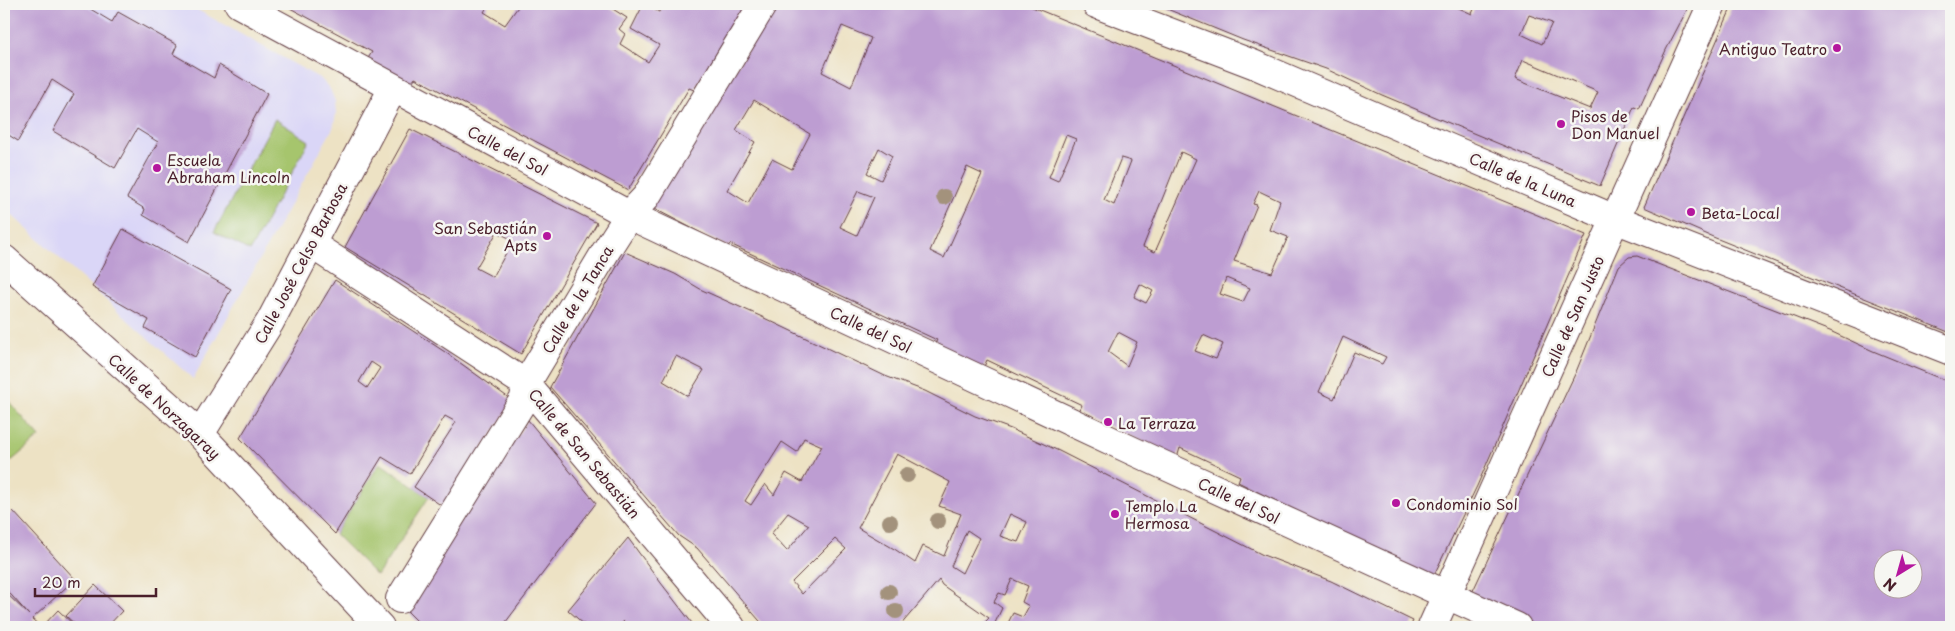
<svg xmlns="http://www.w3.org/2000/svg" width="1955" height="631" viewBox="0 0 1955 631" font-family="'Playpen Sans',sans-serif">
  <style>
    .built { fill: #dad6f7 }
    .green { fill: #a6c56d; stroke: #78724c }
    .building { fill: #bd9dd2; fill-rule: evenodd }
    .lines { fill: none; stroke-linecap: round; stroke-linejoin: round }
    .minor-casing { stroke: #623c42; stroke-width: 30 }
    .minor { stroke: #fff; stroke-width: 28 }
    .tree { fill: #a3927b }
    .poi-dot { fill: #b5179e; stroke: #f6f6f2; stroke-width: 2 }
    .labels { text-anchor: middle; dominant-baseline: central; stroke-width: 5; stroke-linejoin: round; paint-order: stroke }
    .poi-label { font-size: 15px; fill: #4a1f2b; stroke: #f6f6f2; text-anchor: start }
    .street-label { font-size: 15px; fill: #4a1f2b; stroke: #f6f6f2 }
  </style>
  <rect width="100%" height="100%" fill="#f6f6f2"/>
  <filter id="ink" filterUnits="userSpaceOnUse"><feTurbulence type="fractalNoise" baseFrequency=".02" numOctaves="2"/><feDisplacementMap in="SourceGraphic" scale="10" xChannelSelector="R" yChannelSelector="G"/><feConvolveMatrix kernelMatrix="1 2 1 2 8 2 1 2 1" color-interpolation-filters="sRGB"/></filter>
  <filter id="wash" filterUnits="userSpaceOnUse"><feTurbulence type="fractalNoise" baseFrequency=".0096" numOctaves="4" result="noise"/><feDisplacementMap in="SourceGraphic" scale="20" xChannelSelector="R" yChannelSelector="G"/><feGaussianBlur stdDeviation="1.12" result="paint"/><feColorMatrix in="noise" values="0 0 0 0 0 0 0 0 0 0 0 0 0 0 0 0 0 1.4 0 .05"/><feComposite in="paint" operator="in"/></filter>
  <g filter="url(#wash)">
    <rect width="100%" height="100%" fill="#ede2c4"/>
    <path class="built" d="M 4,4 L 187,4 L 321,79 L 330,89 L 335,101 L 336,114 L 333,128 L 193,379 L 4,208 Z"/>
    <path class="green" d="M 275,119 L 309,141 L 250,251 L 214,232 Z
      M 4,396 L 40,437 L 4,467 Z
      M 380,463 L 429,497 L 377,576 L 335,534 Z"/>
    <g id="blocks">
      <path class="building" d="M 5,4 L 82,4 L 112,22 L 118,12 L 177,45 L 173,54 L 214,78 L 219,65 L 267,94 L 189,242 L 143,215 L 145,209 L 127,198 L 158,142 L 137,129 L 115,168 L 53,131 L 74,94 L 52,80 L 18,141 L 4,132 Z
        M 293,4 L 489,4 L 484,12 L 505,25 L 520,4 L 605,4 L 627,18 L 619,29 L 625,34 L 620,44 L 648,62 L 659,45 L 631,29 L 643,5 L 647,8 L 648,6 L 659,12 L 663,4 L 746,4 L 694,90 L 689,88 L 628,190 L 415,78 L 410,85 L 367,60 L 372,52 L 290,8 Z
        M 775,4 L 1025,4 L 1586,235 L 1477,486 L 1432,579 L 1238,482 L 1240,476 L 1180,448 L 1177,458 L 1079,412 L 1082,405 L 987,360 L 982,371 L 932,349 L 937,340 L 730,244 L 728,247 L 651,207 ZM 842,26 L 871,38 L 851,87 L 822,72 ZM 754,100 L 810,134 L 792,169 L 772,159 L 748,203 L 727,190 L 755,142 L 736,130 ZM 1066,135 L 1076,139 L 1058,181 L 1049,177 ZM 879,148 L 892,156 L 881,180 L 867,173 ZM 1181,152 L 1196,159 L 1155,252 L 1143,247 ZM 1121,158 L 1131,161 L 1114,205 L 1104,200 ZM 967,167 L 982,174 L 944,258 L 930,251 ZM 858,191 L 874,197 L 857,235 L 840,227 ZM 1259,191 L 1280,201 L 1270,230 L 1288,237 L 1272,273 L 1234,261 L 1257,205 L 1253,204 ZM 1226,278 L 1250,288 L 1243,302 L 1220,294 ZM 1140,284 L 1153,291 L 1146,303 L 1134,297 ZM 1118,332 L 1137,342 L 1127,366 L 1108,352 ZM 1203,335 L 1223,344 L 1216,359 L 1195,351 ZM 1343,337 L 1386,357 L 1382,364 L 1354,352 L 1334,399 L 1319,392 Z
        M 1170,4 L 1450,4 L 1472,14 L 1476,4 L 1690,4 L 1666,50 L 1639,109 L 1634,107 L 1600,186 L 1382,95 L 1326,69 L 1243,40 L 1167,9 ZM 1529,15 L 1552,23 L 1542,44 L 1521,34 ZM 1523,60 L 1598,92 L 1590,109 L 1515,79 Z
        M 1733,4 L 1951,4 L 1951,333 L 1713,237 L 1644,207 Z
        M 410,129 L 597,223 L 521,354 L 345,247 ZM 497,232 L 513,240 L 493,277 L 476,268 Z
        M 123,229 L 231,289 L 195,357 L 145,328 L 149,320 L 92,287 Z
        M 625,252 L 675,274 L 702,290 L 760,316 L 885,376 L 925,391 L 975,416 L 1011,429 L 1059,451 L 1263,555 L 1331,581 L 1413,621 L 1410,627 L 1006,627 L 1013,613 L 1023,617 L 1029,606 L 1022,602 L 1028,586 L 1012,579 L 1005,595 L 999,593 L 994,602 L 1002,608 L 995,623 L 1001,627 L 980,627 L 989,618 L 942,585 L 939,580 L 899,627 L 765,627 L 697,548 L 679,536 L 550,387 ZM 676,356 L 704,370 L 688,396 L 663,381 ZM 804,438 L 822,446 L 802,482 L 786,473 L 774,495 L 765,484 L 751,505 L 745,501 L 782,442 L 797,452 ZM 897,454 L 950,482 L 939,506 L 961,514 L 944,556 L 923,546 L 915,563 L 896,550 L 858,528 ZM 788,513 L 809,525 L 787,551 L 771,534 ZM 1010,514 L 1027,522 L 1018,542 L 1000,536 ZM 967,530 L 979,538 L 962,573 L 951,566 ZM 835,539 L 846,549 L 802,594 L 792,582 Z
        M 1637,256 L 1830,331 L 1873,351 L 1951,383 L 1951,627 L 1541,627 L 1470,597 L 1576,372 L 1619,266 L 1629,257 ZM 1882,558 L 1912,558 L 1912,588 L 1882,588 Z
        M 335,280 L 445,352 L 513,401 L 445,508 L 414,487 L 456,422 L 445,416 L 410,474 L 382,457 L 335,534 L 240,438 ZM 371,362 L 380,368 L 367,388 L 359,382 Z
        M 528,420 L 596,503 L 502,627 L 423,627 L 402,606 Z
        M 13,511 L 75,579 L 32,619 L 41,627 L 4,627 L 4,591 L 29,615 L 4,587 L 4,520 Z
        M 628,538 L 661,583 L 695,627 L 619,627 L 624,621 L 618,627 L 587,627 L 568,610 Z
        M 95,585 L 122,611 L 107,627 L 78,627 L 66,616 Z
        M 58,610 L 76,627 L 42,627 Z"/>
    </g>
  </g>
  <g filter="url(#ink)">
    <use href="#blocks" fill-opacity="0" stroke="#623c42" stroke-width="1"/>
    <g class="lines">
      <g class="minor-casing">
        <path id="minor" d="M 239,4 L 629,215 L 1133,451 L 1517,627
          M 1096,4 L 1253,64 L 1615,219 L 1951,351
          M 311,244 L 526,384 L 731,627
          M 4,259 L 200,434 L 380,627
          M 200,434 L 270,322 L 393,88
          M 400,599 L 524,399 L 526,384 L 606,251 L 629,215 L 646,197 L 763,4
          M 1432,627 L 1712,4"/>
      </g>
      <use href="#minor" class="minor"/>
    </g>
    <g class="tree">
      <circle cx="944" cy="197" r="8"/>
      <circle cx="907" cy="475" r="8"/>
      <circle cx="938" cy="521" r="8"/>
      <circle cx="890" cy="522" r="8"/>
      <circle cx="889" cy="592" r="8"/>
      <circle cx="896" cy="611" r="8"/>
    </g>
  </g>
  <g class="poi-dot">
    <circle cx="1837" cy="48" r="5"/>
    <circle cx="1561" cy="124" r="5"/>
    <circle cx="157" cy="168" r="5"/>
    <circle cx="1691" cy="212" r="5"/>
    <circle cx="547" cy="236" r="5"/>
    <circle cx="1108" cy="422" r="5"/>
    <circle cx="1396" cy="503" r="5"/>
    <circle cx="1115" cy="514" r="5"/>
  </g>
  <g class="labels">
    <g class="poi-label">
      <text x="1827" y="48" text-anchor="end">Antiguo Teatro</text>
      <text x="1571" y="115">Pisos de<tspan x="1571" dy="17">Don Manuel</tspan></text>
      <text x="167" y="159">Escuela<tspan x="167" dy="17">Abraham Lincoln</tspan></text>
      <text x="1701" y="212">Beta-Local</text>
      <text x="537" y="227" text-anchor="end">San Sebastián<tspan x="537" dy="17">Apts</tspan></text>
      <text x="1118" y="422">La Terraza</text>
      <text x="1406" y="503">Condominio Sol</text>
      <text x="1125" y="505">Templo La<tspan x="1125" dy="17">Hermosa</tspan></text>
    </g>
    <g class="street-label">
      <text transform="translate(508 150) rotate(28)">Calle del Sol</text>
      <text transform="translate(1523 179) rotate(23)">Calle de la Luna</text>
      <text transform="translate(300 263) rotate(-62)">Calle José Celso Barbosa</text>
      <text transform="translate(577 299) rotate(-59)">Calle de la Tanca</text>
      <text transform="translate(1572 316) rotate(-66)">Calle de San Justo</text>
      <text transform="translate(871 329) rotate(25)">Calle del Sol</text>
      <text transform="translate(165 406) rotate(43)">Calle de Norzagaray</text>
      <text transform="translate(585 453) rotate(50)">Calle de San Sebastián</text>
      <text transform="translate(1239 500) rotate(25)">Calle del Sol</text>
    </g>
  </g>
  <rect width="1955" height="631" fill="none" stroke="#f6f6f2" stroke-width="20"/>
  <g transform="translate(1898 574) rotate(217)"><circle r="24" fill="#f6f6f2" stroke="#b1a0a2"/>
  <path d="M0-4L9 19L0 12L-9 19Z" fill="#b5179e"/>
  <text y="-8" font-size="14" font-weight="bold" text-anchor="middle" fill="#4a1f2b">N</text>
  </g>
  <path d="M35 588v8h121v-8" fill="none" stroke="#4a1f2b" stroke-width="2.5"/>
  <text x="42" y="588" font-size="15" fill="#4a1f2b" stroke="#f6f6f2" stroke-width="4" paint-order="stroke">20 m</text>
</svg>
